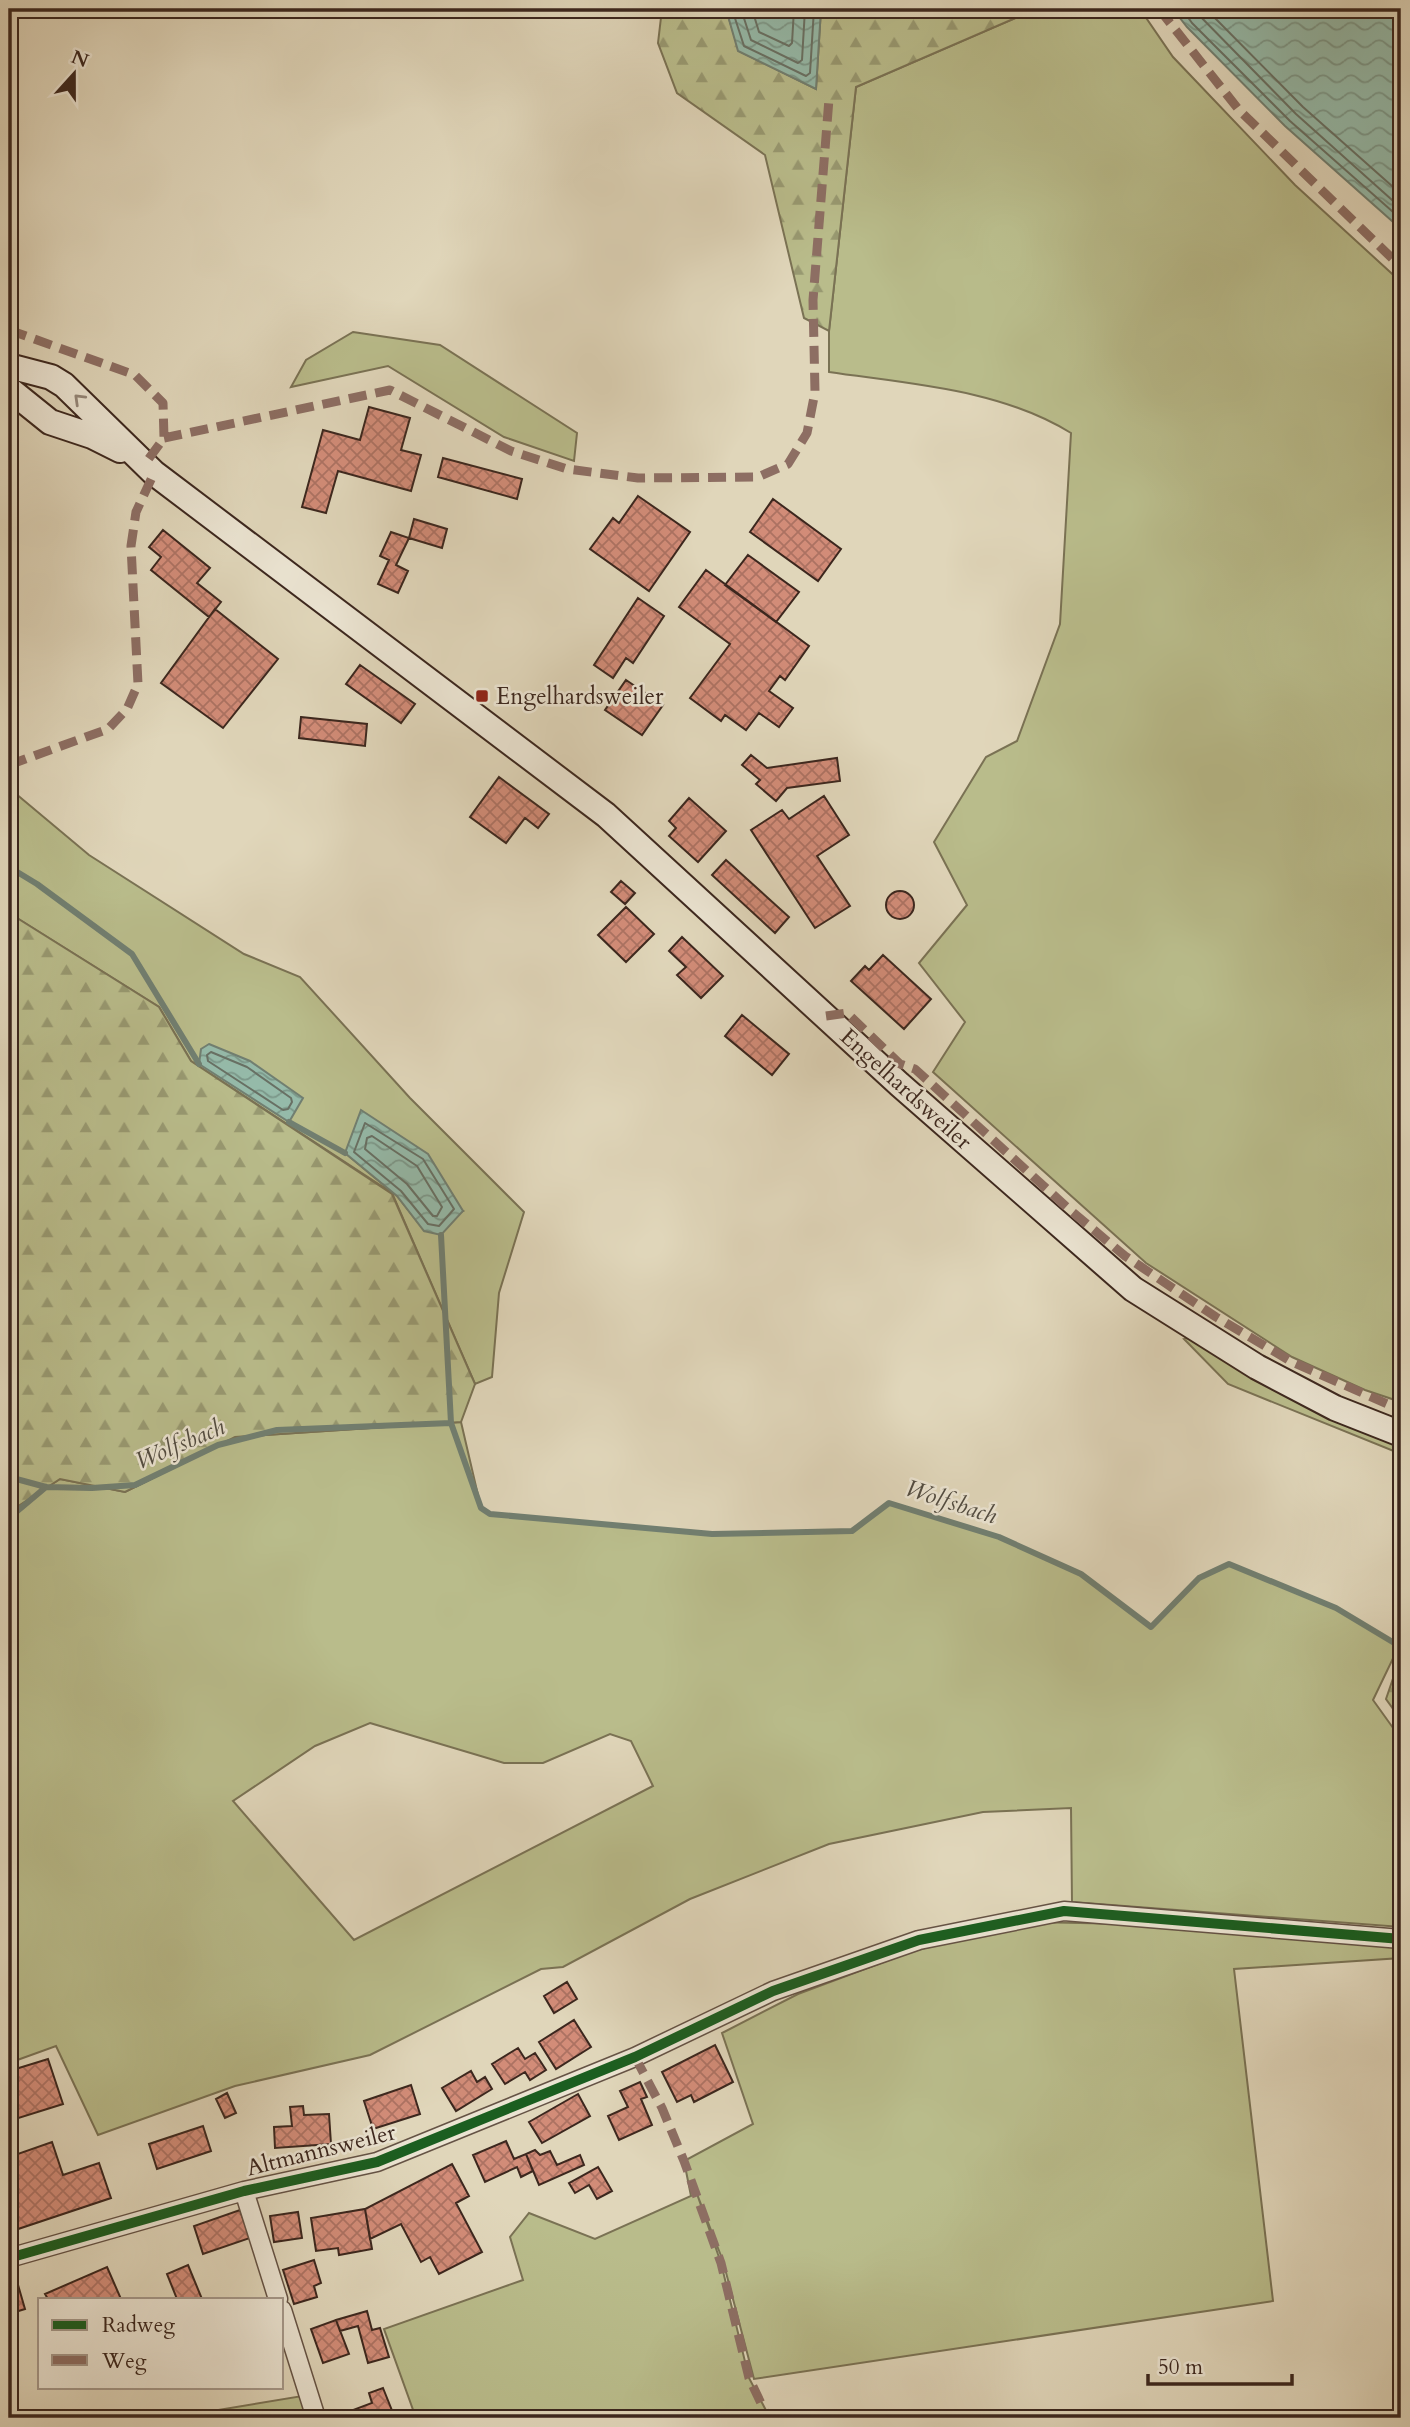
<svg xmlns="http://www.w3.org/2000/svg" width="1410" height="2427" viewBox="0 0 1410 2427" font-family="Cardo,serif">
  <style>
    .green { fill: #b9bc8b; stroke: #7a7254; stroke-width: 2; fill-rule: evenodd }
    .forest { fill: url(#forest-firs); stroke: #7a7254; stroke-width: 2 }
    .water { fill: url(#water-waves); stroke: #717f71; stroke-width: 2 }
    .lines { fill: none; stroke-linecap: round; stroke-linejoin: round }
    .shore { stroke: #687064; stroke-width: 2 }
    .stream { stroke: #717f71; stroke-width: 6 }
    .building { fill: url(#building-cross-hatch); stroke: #3c271e; stroke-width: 2 }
    .street-casing { stroke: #655345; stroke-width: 21 }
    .secondary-casing { stroke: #3c271e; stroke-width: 28 }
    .street { stroke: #ebe4d2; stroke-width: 18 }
    .secondary { stroke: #ebe4d2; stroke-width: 24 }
    .quiet { stroke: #8d6e63; stroke-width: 9; stroke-dasharray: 18 9; stroke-linecap: butt }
    .cycleway-casing { stroke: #ebe4d2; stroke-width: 15 }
    .cycleway { stroke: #1b5e20; stroke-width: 10 }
    .oneway { stroke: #948678 }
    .poi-dot { fill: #8f2418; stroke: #ebe4d2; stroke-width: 2.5 }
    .labels { text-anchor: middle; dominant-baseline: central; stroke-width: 5; stroke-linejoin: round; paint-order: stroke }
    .poi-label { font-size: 23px; fill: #3c271e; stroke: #ebe4d2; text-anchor: start }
    .street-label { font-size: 23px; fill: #3c271e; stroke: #ebe4d2 }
    .water-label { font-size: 24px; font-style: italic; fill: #524c41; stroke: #ebe4d2 }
  </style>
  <defs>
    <pattern id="forest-firs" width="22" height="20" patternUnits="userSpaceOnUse" patternTransform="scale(1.75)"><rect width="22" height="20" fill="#b9bc8b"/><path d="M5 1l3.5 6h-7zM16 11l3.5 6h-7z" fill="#989971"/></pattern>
    <pattern id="water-waves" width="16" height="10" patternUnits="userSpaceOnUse" patternTransform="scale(1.75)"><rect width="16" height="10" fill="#95baa9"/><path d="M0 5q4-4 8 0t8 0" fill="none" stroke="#7b9789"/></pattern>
    <pattern id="building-cross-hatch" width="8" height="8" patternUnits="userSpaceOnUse" patternTransform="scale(1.75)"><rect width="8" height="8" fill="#d28c78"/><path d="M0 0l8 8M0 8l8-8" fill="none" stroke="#ac7262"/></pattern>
  </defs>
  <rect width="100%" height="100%" fill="#e0d6ba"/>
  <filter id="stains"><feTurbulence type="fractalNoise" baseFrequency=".00286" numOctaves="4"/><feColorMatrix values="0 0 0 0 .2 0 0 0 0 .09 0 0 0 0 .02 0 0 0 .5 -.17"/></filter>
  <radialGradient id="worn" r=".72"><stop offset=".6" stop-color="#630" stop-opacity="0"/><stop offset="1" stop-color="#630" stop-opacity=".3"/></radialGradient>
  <path class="green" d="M 1036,9 L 1140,9 L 1173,57 L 1295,185 L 1401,282 L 1401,1402 L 1365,1390 L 1292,1357 L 1146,1263 L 933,1072 L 965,1022 L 919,963 L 967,905 L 934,842 L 986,757 L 1017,741 L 1060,624 L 1071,433 C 1000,389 910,384 829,372 L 829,331 L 856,87 Z
    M 353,332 L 440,345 L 577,433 L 574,461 L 504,437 L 388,366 L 291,387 L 306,360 Z
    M 9,788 L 89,855 L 244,954 L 300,977 L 410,1098 L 524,1212 L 499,1293 L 492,1377 L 475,1384 L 392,1193 L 191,1061 L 159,1007 L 9,913 ZM 345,1153 L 463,1211 L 425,1231 L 397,1196 Z
    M 1188,1338 L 1255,1378 L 1401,1444 L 1401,1454 L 1228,1384 L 1184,1339 Z
    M 461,1422 L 481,1508 L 490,1514 L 712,1534 L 852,1531 L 889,1503 L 999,1537 L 1081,1574 L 1151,1626 L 1199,1578 L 1229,1564 L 1336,1608 L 1399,1646 L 1373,1700 L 1401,1739 L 1401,1927 L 1072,1902 L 1071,1808 L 983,1812 L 829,1844 L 690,1899 L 563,1967 L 541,1969 L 370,2055 L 235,2086 L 98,2135 L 56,2046 L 9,2063 L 9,1512 L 60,1479 L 125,1492 L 235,1437 ZM 370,1723 L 504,1763 L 543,1763 L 610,1734 L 631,1741 L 653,1786 L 354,1940 L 233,1801 L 315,1746 Z
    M 1032,1922 L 1128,1924 L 1401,1946 L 1401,1958 L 1234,1969 L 1273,2301 L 754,2379 L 723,2261 L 697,2194 L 721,2263 L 749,2378 L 770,2418 L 416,2418 L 384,2329 L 523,2280 L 510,2237 L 529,2213 L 595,2239 L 691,2196 L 684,2161 L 753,2124 L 722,2033 L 798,1994 L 913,1951 Z
    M 302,2396 L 310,2418 L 170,2418 Z"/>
  <path class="forest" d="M 662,9 L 726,9 L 739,51 L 816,89 L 821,9 L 1036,9 L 856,87 L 829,331 L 804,318 L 765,155 L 677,93 L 658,43 Z
    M 9,913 L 159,1007 L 191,1061 L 392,1194 L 475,1384 L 461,1422 L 235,1437 L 125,1492 L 60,1479 L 9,1512 Z
    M 1401,1655 L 1401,1720 L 1386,1699 Z"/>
  <path class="water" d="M 726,9 L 821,9 L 816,89 L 738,51 Z
    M 1173,9 L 1386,9 L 1401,21 L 1401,229 L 1285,126 L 1187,27 Z
    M 209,1044 L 250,1061 L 303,1098 L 289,1122 L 199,1064 L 201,1049 Z
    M 361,1110 L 428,1154 L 463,1211 L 441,1235 L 424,1231 L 397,1196 L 345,1153 Z"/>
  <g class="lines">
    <path class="shore" d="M 732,9 L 744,46 L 806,76 L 810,73 L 814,9
      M 741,9 L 751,40 L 798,63 L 802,60 L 805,9
      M 752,9 L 759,32 L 789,46 L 792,43 L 794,9
      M 1182,9 L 1192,23 L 1290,121 L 1401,219
      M 1193,9 L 1296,114 L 1401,208
      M 1206,9 L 1303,107 L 1401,194
      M 211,1052 L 247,1067 L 291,1098 L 292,1102 L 288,1109 L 283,1110 L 208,1061 L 207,1055 Z
      M 365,1123 L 423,1159 L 454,1209 L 439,1226 L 428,1224 L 401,1191 L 354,1152 Z
      M 372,1136 L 417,1166 L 442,1207 L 437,1216 L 433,1216 L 407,1184 L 365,1149 L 367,1138 Z"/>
    <path class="stream" d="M 9,867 L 37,884 L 132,954 L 199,1064
      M 289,1122 L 345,1153
      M 441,1235 L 451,1423 L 481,1508 L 490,1514 L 712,1534 L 852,1531 L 889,1503 L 999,1537 L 1081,1574 L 1151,1627 L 1199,1578 L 1229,1564 L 1336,1608 L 1401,1647
      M 9,1477 L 46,1487 L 92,1488 L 135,1485 L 218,1445 L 277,1430 L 451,1423
      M 9,1518 L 46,1487"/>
  </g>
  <path class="building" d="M 369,407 L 410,418 L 401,450 L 421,455 L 411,491 L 338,471 L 326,513 L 302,507 L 323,430 L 360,440 Z
    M 443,458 L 522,479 L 517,499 L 438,477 Z
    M 638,496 L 690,532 L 649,591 L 590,549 L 613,518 L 619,523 Z
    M 773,499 L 841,549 L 818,581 L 750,532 Z
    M 414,519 L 447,529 L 442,548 L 409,538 Z
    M 163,530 L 210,568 L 197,583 L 221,602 L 209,617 L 151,570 L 161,557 L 149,547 Z
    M 391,532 L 409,538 L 396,565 L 408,571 L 398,593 L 378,584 L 389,560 L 380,556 Z
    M 748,555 L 799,592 L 776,622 L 725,585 Z
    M 706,570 L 809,646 L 785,680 L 780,676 L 769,691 L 793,708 L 779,727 L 759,713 L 746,730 L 725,715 L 721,721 L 690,698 L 730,644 L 679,607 Z
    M 638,598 L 664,616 L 633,663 L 626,658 L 613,678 L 594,665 Z
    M 215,609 L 278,659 L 223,728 L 161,683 Z
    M 360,665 L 415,704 L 401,723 L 346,684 Z
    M 626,680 L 663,705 L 642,735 L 605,710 Z
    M 301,717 L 367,724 L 365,746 L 299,738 Z
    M 751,755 L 767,768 L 837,758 L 840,781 L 787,788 L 776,801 L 756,784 L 760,780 L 742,765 Z
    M 499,777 L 549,814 L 538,828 L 525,818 L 506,843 L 470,817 Z
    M 824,796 L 849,835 L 817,856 L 850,906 L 815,928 L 751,830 L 782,810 L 789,819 Z
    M 689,798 L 726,831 L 698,862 L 669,836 L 676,828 L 669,821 Z
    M 726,860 L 789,917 L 775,933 L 712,875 Z
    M 621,881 L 635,893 L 625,904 L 611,892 Z
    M886 905a14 14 0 1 1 28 0a14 14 0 1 1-28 0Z
    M 626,907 L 654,934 L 626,962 L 598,935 Z
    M 682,937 L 723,976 L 701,998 L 677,975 L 686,967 L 669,951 Z
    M 883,955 L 931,999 L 904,1029 L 851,981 L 865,966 L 869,970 Z
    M 742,1015 L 789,1054 L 772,1075 L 725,1036 Z
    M 567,1982 L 577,1999 L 554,2013 L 544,1996 Z
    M 574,2020 L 591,2047 L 556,2069 L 539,2042 Z
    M 715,2045 L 733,2082 L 694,2102 L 691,2095 L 677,2102 L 662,2072 Z
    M 518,2048 L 525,2059 L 535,2053 L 546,2070 L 530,2080 L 525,2072 L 505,2084 L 492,2064 Z
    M 48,2059 L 63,2104 L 9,2121 L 9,2071 Z
    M 471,2071 L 477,2082 L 485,2077 L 492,2089 L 456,2111 L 442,2088 Z
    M 640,2082 L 647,2097 L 641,2099 L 652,2125 L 619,2140 L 608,2116 L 628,2107 L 620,2091 Z
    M 411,2085 L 420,2114 L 373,2129 L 364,2101 Z
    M 227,2093 L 236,2113 L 225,2118 L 216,2099 Z
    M 578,2094 L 590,2116 L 542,2143 L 529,2122 Z
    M 303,2106 L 304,2115 L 329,2114 L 331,2144 L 275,2148 L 274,2127 L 292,2126 L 290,2107 Z
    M 203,2126 L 211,2151 L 157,2169 L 149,2144 Z
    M 506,2141 L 514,2159 L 526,2154 L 533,2171 L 521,2177 L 517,2167 L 485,2182 L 473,2155 Z
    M 52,2142 L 63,2175 L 99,2163 L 111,2198 L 9,2232 L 9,2183 L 17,2180 L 9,2157 Z
    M 535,2150 L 540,2155 L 550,2151 L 557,2165 L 580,2155 L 584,2165 L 539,2185 L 526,2154 Z
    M 452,2164 L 469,2196 L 456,2203 L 482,2252 L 439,2274 L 430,2257 L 421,2262 L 401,2224 L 370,2239 L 365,2209 Z
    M 598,2167 L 612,2191 L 597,2199 L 589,2185 L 575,2193 L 569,2183 Z
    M 365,2209 L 372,2249 L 339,2255 L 338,2248 L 316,2251 L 311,2218 Z
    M 240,2210 L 250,2238 L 203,2254 L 194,2226 Z
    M 298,2212 L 302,2238 L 274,2242 L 270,2216 Z
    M 314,2260 L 321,2283 L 314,2286 L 317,2297 L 294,2304 L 283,2270 Z
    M 188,2265 L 202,2299 L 177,2299 L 167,2274 Z
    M 107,2267 L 121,2299 L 48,2299 L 45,2294 Z
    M 16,2278 L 25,2309 L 9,2314 L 9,2280 Z
    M 367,2311 L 372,2330 L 380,2328 L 389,2357 L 368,2363 L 358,2326 L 340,2331 L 336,2320 Z
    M 336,2320 L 349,2354 L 323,2363 L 311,2329 Z
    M 9,2376 L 11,2376 L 17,2399 L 9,2401 Z
    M 383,2388 L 395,2418 L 356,2418 L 353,2410 L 372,2403 L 369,2393 Z"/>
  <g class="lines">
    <g class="street-casing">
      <path id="street" d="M 244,2191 L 278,2299
        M 9,2258 L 244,2191 L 377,2162 L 635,2057 L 773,1991 L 919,1940 L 1064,1911 L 1401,1939
        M 282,2310 L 316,2418"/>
    </g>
    <g class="secondary-casing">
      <path id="secondary" d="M 9,366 L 51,377 L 64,385 L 154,473 L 606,815 L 899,1084 L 1133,1289 L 1257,1367 L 1335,1408 L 1401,1434
        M 9,389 L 50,422 L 92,436 L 120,450"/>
    </g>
    <use href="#street" class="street"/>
    <use href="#secondary" class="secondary"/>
    <path class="quiet" d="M 1159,9 L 1239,110 L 1401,267
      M 9,330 L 135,375 L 163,403 L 164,438 L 144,465
      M 164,438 L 390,390 L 511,451 L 567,469 L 638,478 L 758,477 L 788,464 L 807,433 L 815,392 L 813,300 L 829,99
      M 9,765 L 108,729 L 127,709 L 138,684 L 131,546 L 136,512 L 154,473
      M 826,1016 L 847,1013 L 900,1064 L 915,1069 L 1070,1210 L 1125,1256 L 1216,1317 L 1292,1362 L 1401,1410
      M 635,2057 L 662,2108 L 684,2161 L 721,2263 L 749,2378 L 768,2418"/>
    <g class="cycleway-casing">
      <path id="cycleway" d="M 9,2258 L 244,2191 L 377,2162 L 635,2057 L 773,1991 L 919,1940 L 1064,1911 L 1401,1939"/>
    </g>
    <use href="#cycleway" class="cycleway"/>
  </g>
  <defs><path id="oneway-chevron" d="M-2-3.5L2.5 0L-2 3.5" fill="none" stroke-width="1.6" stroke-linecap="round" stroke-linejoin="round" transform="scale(1.75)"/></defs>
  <use class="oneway" href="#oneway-chevron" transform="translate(79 399) rotate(-136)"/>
  <rect class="poi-dot" x="475" y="689" width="14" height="14" rx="3.5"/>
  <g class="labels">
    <g class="poi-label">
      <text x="496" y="696">Engelhardsweiler</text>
    </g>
    <g class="street-label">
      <text transform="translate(906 1089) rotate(42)">Engelhardsweiler</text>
      <text transform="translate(321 2150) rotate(-14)">Altmannsweiler</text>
    </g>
    <g class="water-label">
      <text transform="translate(180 1444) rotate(-23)">Wolfsbach</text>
      <text transform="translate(951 1502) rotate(18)">Wolfsbach</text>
    </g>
  </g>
  <rect width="1410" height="2427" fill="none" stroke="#e0d6ba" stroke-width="35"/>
  <rect x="10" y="10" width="1389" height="2406" fill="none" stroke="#3c271e" stroke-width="3.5"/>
  <rect x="18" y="18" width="1375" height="2392" fill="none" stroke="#3c271e" stroke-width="2"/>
  <rect x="38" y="2298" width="245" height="91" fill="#ebe4d2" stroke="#a5988a" stroke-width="2"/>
  <rect x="52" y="2320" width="35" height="10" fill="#1b5e20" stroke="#a5988a" stroke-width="2"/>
  <text x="102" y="2332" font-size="21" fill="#3c271e">Radweg</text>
  <rect x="52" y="2355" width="35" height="10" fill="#8d6e63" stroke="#a5988a" stroke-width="2"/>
  <text x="102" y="2368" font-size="21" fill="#3c271e">Weg</text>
  <g transform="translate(74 74) rotate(21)" stroke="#ebe4d2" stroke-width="5" paint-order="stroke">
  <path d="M0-5L12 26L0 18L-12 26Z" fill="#3c271e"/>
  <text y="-10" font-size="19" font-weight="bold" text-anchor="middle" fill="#3c271e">N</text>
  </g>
  <path d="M1148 2374v10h144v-10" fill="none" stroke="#3c271e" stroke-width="3.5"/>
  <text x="1158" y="2374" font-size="21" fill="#3c271e" stroke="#ebe4d2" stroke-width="5" paint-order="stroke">50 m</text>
  <rect width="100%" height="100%" filter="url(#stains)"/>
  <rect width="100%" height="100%" fill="url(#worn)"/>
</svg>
